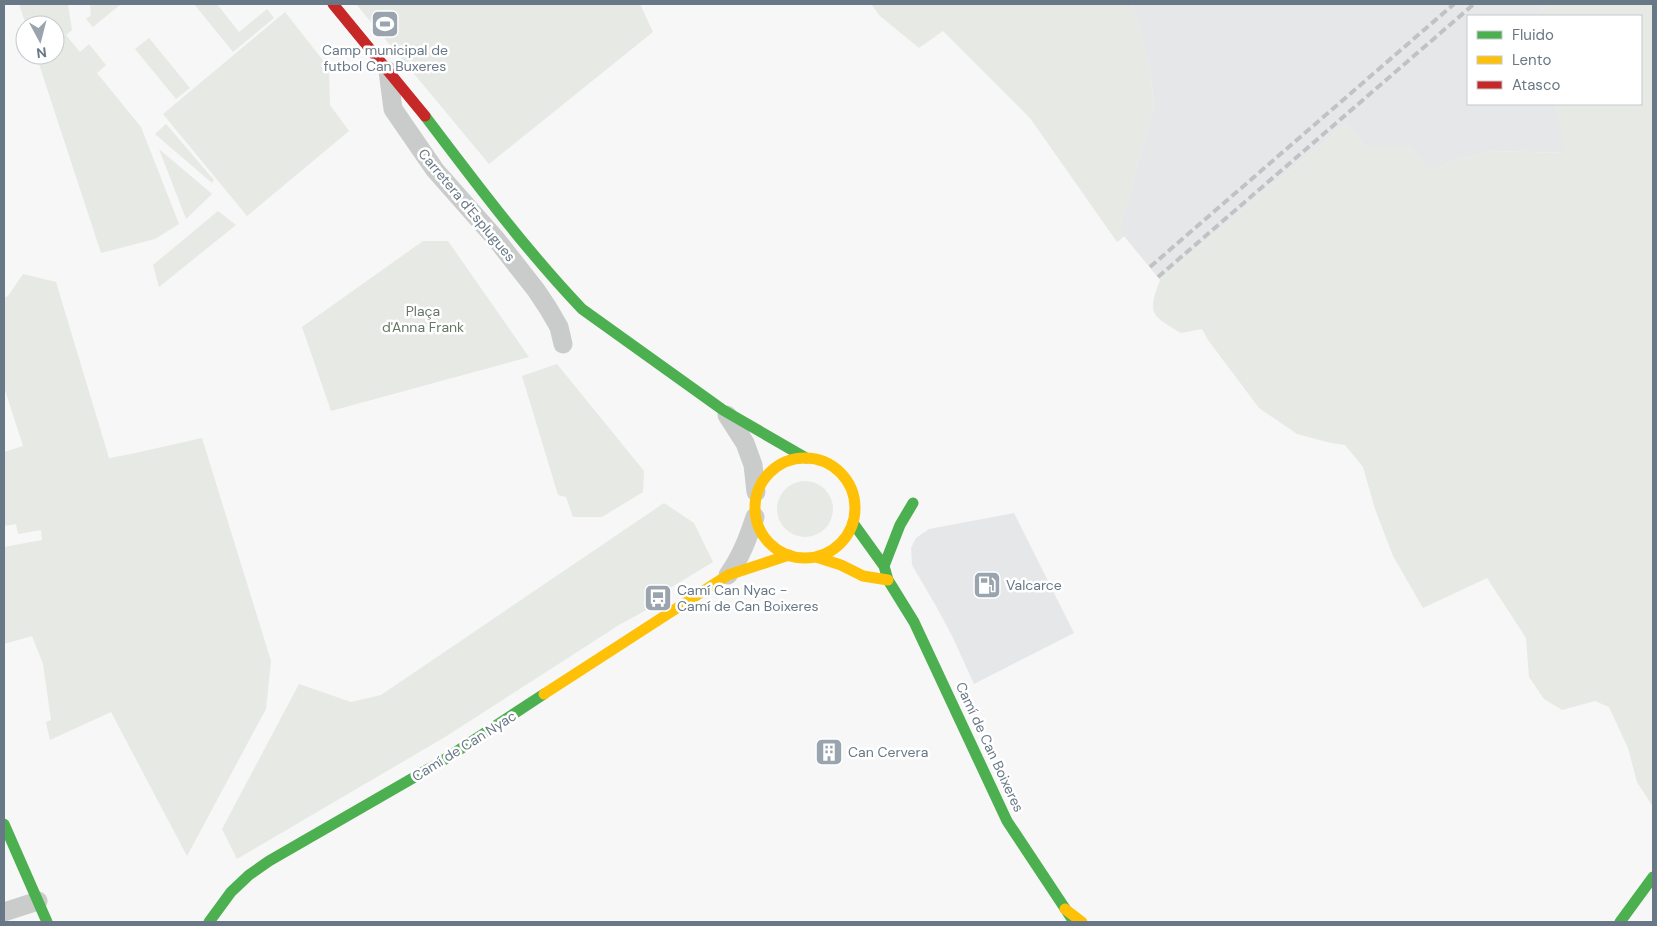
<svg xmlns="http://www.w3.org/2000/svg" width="1657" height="926" viewBox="0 0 1657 926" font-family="'DM Sans',sans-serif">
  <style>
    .built { fill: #e6e7e8 }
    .green { fill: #e6e9e4 }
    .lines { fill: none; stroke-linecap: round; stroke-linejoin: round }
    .street { stroke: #cacccc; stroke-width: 19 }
    .fast { stroke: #4caf50; stroke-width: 11 }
    .slow { stroke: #ffc107; stroke-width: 11 }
    .jam { stroke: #c62828; stroke-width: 11 }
    .rail { stroke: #c1c2c4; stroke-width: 4; stroke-dasharray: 8 4; stroke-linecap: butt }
    .labels { text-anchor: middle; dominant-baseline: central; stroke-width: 5; stroke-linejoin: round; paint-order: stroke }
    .poi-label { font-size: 14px; fill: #687886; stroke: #fff; text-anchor: start }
    .street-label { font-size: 14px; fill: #687886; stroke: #fff }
    .park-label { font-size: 14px; fill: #667863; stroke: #fff }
  </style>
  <rect width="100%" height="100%" fill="#f7f7f7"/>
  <path class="built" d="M 1132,4 L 1547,4 L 1534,16 L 1468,16 L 1468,104 L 1555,104 L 1567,153 L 1492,151 L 1450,162 L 1431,172 L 1409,146 L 1365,146 L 1346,124 L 1160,280 L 1119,230 L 1154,106 L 1150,69 Z
    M 1014,513 L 1074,633 L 974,684 L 953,638 L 936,606 L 912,565 L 911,548 L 916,538 L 929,529 Z"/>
  <path class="green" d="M 19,4 L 68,4 L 72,30 L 66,35 L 80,52 L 89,44 L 106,65 L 97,73 L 141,127 L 179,224 L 155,239 L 101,253 L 36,55 L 55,55 L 55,25 L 26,25 Z
    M 90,4 L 121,4 L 93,27 L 86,19 L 91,15 Z
    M 194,4 L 217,4 L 239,32 L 267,9 L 274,18 L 233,52 Z
    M 356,4 L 640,4 L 653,32 L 489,164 Z
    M 871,4 L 1132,4 L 1150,69 L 1154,106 L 1119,230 L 1125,236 L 1117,242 L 1030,118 L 943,31 L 919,48 L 880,16 Z
    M 1547,4 L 1653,4 L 1653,807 L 1637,782 L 1628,748 L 1609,707 L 1595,701 L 1562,710 L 1544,699 L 1529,677 L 1526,638 L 1487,578 L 1423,608 L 1393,556 L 1375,509 L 1363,467 L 1345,445 L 1331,443 L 1297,434 L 1259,408 L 1208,340 L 1202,329 L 1181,333 C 1151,315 1147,314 1160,280 L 1346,124 L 1365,146 L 1409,146 L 1431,171 L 1450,162 L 1492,151 L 1566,153 L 1555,104 L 1641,104 L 1641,16 L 1534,16 Z
    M 285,12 L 329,68 L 330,105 L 349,131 L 247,216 L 163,114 Z
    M 149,38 L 190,88 L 176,99 L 135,49 Z
    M 166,124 L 214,180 L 212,183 L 155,134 Z
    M 159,149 L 212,194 L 186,219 Z
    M 218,211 L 236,225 L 159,287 L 153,265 Z
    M 423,241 L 448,241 L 529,357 L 331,411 L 302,327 Z
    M 23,274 L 56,282 L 109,458 L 131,454 L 202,438 L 271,661 L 266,709 L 187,856 L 111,712 L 50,740 L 46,722 L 51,720 L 43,664 L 32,636 L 4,644 L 4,547 L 42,540 L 41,530 L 18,534 L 16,524 L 4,526 L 4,452 L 23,446 L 4,387 L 4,298 L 8,296 Z
    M 557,364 L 644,471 L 643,492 L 602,517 L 573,517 L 566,497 L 558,495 L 522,376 Z
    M777 509a28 28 0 1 1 56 0a28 28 0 1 1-56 0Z
    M 664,503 L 694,523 L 713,562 L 652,599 L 652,607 L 619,625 L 445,737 L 237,859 L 222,829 L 299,684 L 351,702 L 381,695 Z"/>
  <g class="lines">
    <path class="street" d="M 388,71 L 393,109 L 435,170 L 496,239 L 536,290 L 548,308 L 559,327 L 563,344
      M 727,415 L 745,443 L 753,465 L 756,492
      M 728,575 C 741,557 748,538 755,517
      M 4,912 L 38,901"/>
    <path class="fast" d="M 425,116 C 475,182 525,249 582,309 L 723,410 L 806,458
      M 853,523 L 884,566 L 888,580 L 914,622 L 1007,821 L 1074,922
      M 884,566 L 900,525 L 913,503
      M 4,824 L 47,922
      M 209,922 L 231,892 L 249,875 L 269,861 L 439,763 L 544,694
      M 1620,922 L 1653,877"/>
    <path class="slow" d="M755 508a50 50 0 1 1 100 0a50 50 0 1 1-100 0Z
      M 816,557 L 841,565 L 863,576 L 888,580
      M 544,694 L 728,575 L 789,555
      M 1065,909 L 1082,922"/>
    <path class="jam" d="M 333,4 L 425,116"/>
    <path class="rail" d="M 1150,267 L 1454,4
      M 1158,277 L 1474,4"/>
  </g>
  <defs>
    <g id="stadium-square" transform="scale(1.4375)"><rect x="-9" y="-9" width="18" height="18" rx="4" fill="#9aa4ae" stroke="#fff"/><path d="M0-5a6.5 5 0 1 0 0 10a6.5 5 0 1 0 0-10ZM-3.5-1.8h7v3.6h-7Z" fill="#fff"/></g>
    <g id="fuel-square" transform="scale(1.4375)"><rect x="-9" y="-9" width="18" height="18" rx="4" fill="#9aa4ae" stroke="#fff"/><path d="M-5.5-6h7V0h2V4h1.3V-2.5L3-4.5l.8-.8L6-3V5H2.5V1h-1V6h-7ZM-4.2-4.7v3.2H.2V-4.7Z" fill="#fff"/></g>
    <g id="bus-square" transform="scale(1.4375)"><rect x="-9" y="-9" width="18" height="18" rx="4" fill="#9aa4ae" stroke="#fff"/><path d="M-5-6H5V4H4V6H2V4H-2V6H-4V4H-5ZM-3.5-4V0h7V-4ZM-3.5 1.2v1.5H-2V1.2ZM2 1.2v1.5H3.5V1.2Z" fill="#fff"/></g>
    <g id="building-square" transform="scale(1.4375)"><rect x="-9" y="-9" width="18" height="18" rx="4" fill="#9aa4ae" stroke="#fff"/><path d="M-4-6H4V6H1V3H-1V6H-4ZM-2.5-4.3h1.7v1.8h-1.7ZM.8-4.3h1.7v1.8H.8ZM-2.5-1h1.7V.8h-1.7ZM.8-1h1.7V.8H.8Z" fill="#fff"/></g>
  </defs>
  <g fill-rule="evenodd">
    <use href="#stadium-square" x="385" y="24"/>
    <use href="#fuel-square" x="987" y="585"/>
    <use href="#bus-square" x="658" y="598"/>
    <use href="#building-square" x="829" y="752"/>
  </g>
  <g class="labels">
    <g class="poi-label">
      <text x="385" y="50" text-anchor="middle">Camp municipal de<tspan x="385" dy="16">futbol Can Buxeres</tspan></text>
      <text x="1006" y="585">Valcarce</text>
      <text x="677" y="590">Camí Can Nyac -<tspan x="677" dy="16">Camí de Can Boixeres</tspan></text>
      <text x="848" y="752">Can Cervera</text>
    </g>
    <g class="street-label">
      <text transform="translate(467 205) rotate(50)">Carretera d'Esplugues</text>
      <text transform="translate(464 746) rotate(-32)">Camí de Can Nyac</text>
      <text transform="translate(990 747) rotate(65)">Camí de Can Boixeres</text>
    </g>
    <g class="park-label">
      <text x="423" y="311">Plaça<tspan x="423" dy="16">d'Anna Frank</tspan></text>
    </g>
  </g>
  <rect width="1657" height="926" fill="none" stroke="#687886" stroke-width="10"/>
  <rect x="1467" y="15" width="175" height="90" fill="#ffffff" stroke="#c3c9cf"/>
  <rect x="1477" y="31" width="25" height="8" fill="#4caf50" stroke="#c3c9cf"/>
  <text x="1512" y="40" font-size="15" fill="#687886">Fluido</text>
  <rect x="1477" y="56" width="25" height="8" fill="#ffc107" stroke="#c3c9cf"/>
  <text x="1512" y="65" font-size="15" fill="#687886">Lento</text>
  <rect x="1477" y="81" width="25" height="8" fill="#c62828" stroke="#c3c9cf"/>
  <text x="1512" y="90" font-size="15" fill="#687886">Atasco</text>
  <g transform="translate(40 40) rotate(173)"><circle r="24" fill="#ffffff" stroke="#c3c9cf"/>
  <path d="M0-4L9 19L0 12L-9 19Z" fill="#9aa4ae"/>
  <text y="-8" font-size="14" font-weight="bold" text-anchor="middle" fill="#687886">N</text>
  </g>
</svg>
